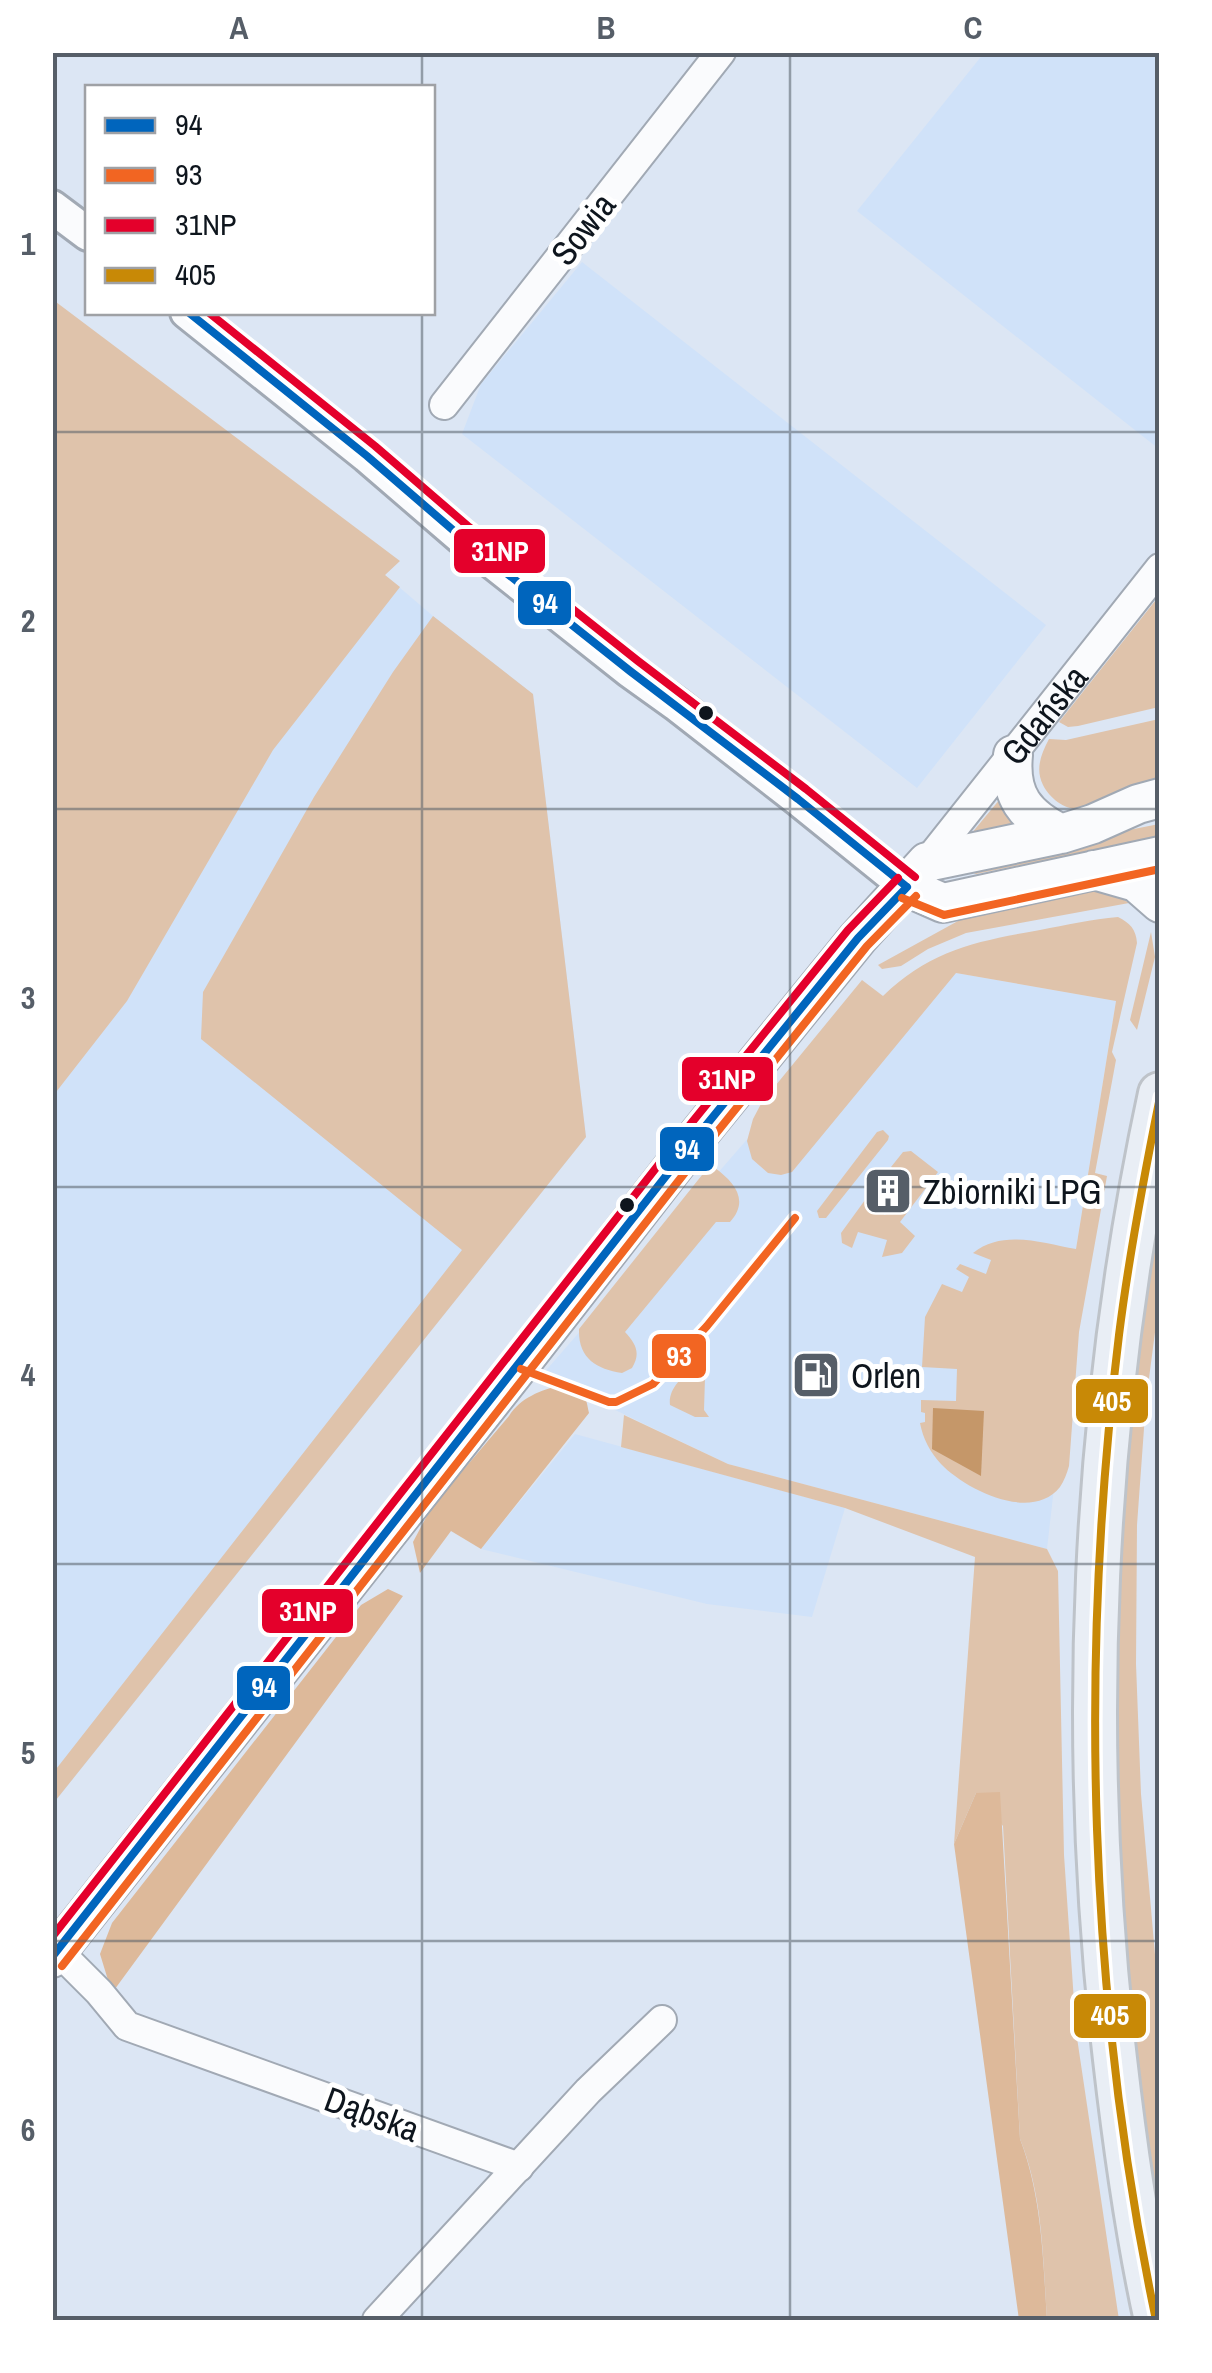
<svg xmlns="http://www.w3.org/2000/svg" width="1212" height="2373" viewBox="0 0 1212 2373" font-family="'Archivo Narrow',sans-serif">
  <style>
    .built { fill: #d0e2f9 }
    .green { fill: #dfc3ab }
    .forest { fill: #ddb99a }
    .water { fill: #c59769 }
    .lines { fill: none; stroke-linecap: round; stroke-linejoin: round }
    .minor-casing { stroke: #a1a9b4; stroke-width: 32 }
    .tertiary-casing { stroke: #a1a9b4; stroke-width: 38 }
    .secondary-casing { stroke: #a1a9b4; stroke-width: 42 }
    .primary-casing { stroke: #bec3c9; stroke-width: 48 }
    .minor { stroke: #fafbfd; stroke-width: 28 }
    .tertiary { stroke: #fafbfd; stroke-width: 32 }
    .secondary { stroke: #fafbfd; stroke-width: 38 }
    .primary { stroke: #e9eef5; stroke-width: 42 }
    .bus-1-casing { stroke: #fff; stroke-width: 15 }
    .bus-2-casing { stroke: #fff; stroke-width: 15 }
    .bus-3-casing { stroke: #fff; stroke-width: 15 }
    .bus-4-casing { stroke: #fff; stroke-width: 15 }
    .bus-1 { stroke: #0065bd; stroke-width: 8 }
    .bus-2 { stroke: #f26522; stroke-width: 8 }
    .bus-3 { stroke: #e4002b; stroke-width: 8 }
    .bus-4 { stroke: #c88906; stroke-width: 8 }
    .grid { fill: none; stroke: #565e68; stroke-width: 2.5; stroke-opacity: 0.55 }
    .bus-dot { fill: #0e151d; stroke: #fff; stroke-width: 4 }
    .labels { text-anchor: middle; dominant-baseline: central; stroke-width: 10; stroke-linejoin: round; paint-order: stroke }
    .street-label { font-size: 35px; fill: #0e151d; stroke: #fff }
    .poi-label { font-size: 35px; fill: #0e151d; stroke: #fff; text-anchor: start }
    .line-badge { stroke: #fff; stroke-width: 4 }
    .badge-label { font-size: 28px; text-anchor: middle; font-weight: bold; fill: #fff }
    .neatline { fill: none; stroke: #565e68; stroke-width: 4 }
    .grid-label { font-size: 32px; text-anchor: middle; font-weight: bold; fill: #565e68 }
  </style>
  <rect width="100%" height="100%" fill="#dce6f4"/>
  <path class="built" d="M 984,53 L 1159,53 L 1159,449 L 857,211 Z
    M 582,262 L 1046,625 L 917,788 L 462,434 L 481,384 Z
    M 385,575 L 433,616 L 533,694 L 586,1137 L 53,1804 L 53,975 Z
    M 956,973 L 1116,1001 L 1076,1249 L 1075,1303 L 1047,1549 L 728,1464 L 542,1375 L 750,1136 Z
    M 575,1434 L 845,1508 L 812,1617 L 707,1604 L 481,1549 Z"/>
  <path class="green" d="M 52,299 L 400,561 L 385,575 L 400,587 L 273,750 L 127,1001 L 53,1096 Z
    M 1159,596 L 1159,707 L 1078,726 L 1068,727 L 1059,722 Z
    M 433,616 L 533,694 L 586,1137 L 56,1800 L 53,1800 L 53,1773 L 462,1250 L 201,1039 L 203,992 L 314,797 L 393,672 Z
    M 1159,719 L 1159,782 C 1138,790 1103,806 1082,809 C 1066,811 1050,799 1043,785 C 1035,769 1041,754 1049,739 L 1066,740 Z
    M 1000,799 L 1020,825 L 971,834 Z
    M 1159,824 L 1159,837 L 976,874 L 968,871 L 974,861 Z
    M 1087,890 L 1116,895 L 1129,903 L 966,933 L 928,949 L 901,966 L 882,969 L 878,965 L 967,916 L 994,911 L 1027,900 Z
    M 1118,917 C 1130,923 1136,929 1137,943 L 1112,1052 L 1116,1060 L 1095,1173 L 1107,1176 L 1079,1332 L 1069,1466 C 1067,1473 1064,1481 1060,1487 C 1031,1523 965,1489 941,1464 C 930,1452 923,1439 920,1423 L 925,1422 L 925,1413 L 921,1412 L 921,1400 L 956,1401 L 957,1369 L 922,1367 L 925,1317 L 942,1284 L 962,1292 L 969,1277 L 956,1269 L 960,1264 L 986,1274 L 991,1260 L 973,1253 C 1003,1229 1042,1243 1076,1249 L 1116,1001 L 956,973 L 792,1172 L 781,1175 L 768,1173 L 752,1159 L 747,1141 L 753,1119 L 762,1102 L 862,980 L 883,996 C 930,950 977,941 1040,930 C 1066,925 1092,919 1118,917 Z
    M 1151,932 L 1155,957 L 1137,1030 L 1130,1020 Z
    M 883,1130 L 889,1136 L 888,1140 L 826,1218 L 819,1218 L 817,1211 L 877,1132 Z
    M 911,1151 L 938,1172 L 900,1222 L 915,1236 L 902,1253 L 882,1257 L 887,1240 L 858,1232 L 852,1248 L 842,1243 L 841,1233 L 865,1200 L 885,1215 L 910,1183 L 891,1167 L 903,1152 Z
    M 710,1168 L 715,1168 C 734,1182 750,1200 730,1222 L 716,1222 L 625,1332 C 636,1344 641,1353 632,1368 L 622,1373 C 596,1369 578,1358 579,1329 L 706,1170 Z
    M 1159,1186 L 1159,1302 L 1146,1401 L 1137,1525 L 1136,1664 L 1141,1794 L 1160,2012 L 1159,2231 L 1142,2124 L 1128,2004 L 1111,1713 L 1122,1448 Z
    M 692,1367 L 705,1378 L 704,1410 L 709,1417 L 695,1417 L 670,1405 C 668,1389 682,1378 692,1367 Z
    M 624,1415 L 728,1464 L 1047,1549 L 1058,1571 L 1064,1855 L 1076,2031 L 1119,2320 L 1047,2320 C 1043,2259 1043,2196 1020,2139 L 1003,1826 L 976,1793 L 954,1844 L 975,1557 L 845,1508 L 621,1447 Z"/>
  <path class="forest" d="M 561,1385 C 584,1385 585,1393 589,1413 L 481,1549 L 451,1531 L 420,1573 L 413,1542 L 431,1508 L 509,1416 C 520,1398 541,1390 561,1385 Z
    M 388,1589 L 403,1596 L 112,1993 L 100,1954 L 112,1923 L 361,1605 Z
    M 1000,1792 L 1020,2139 C 1042,2196 1043,2259 1047,2320 L 1019,2320 L 954,1844 L 976,1793 Z"/>
  <path class="water" d="M 933,1408 L 984,1411 L 981,1476 L 932,1449 Z"/>
  <g class="lines">
    <g class="minor-casing">
      <g id="minor">
        <path d="M 444,405 L 721,52"/>
        <path id="s1" d="M 927,862 L 1160,568"/>
        <path d="M 58,1951 L 99,1992 L 127,2026 L 519,2167"/>
        <path d="M 377,2320 L 588,2091 L 662,2020"/>
      </g>
    </g>
    <g class="tertiary-casing">
      <path id="tertiary" d="M 52,207 L 88,234
        M 187,312 L 367,456 L 461,537 L 630,671 L 676,704 L 798,799 L 907,887"/>
    </g>
    <g class="secondary-casing">
      <path id="secondary" d="M 1013,755 C 1009,796 1025,816 1061,834
        M 1094,870 L 1136,882 L 1160,903
        M 907,887 L 943,903 L 1160,856
        M 52,1958 L 526,1357 L 699,1134 L 858,938 L 927,862 L 1061,834 L 1093,824 L 1138,804 L 1160,798"/>
    </g>
    <g class="primary-casing">
      <path id="primary" d="M 1156,2320 C 1137,2234 1125,2146 1115,2059 C 1078,1737 1092,1411 1160,1094"/>
    </g>
    <use href="#minor" class="minor"/>
    <use href="#tertiary" class="tertiary"/>
    <use href="#secondary" class="secondary"/>
    <use href="#primary" class="primary"/>
    <g class="bus-1-casing">
      <path id="bus-1" d="M 188,312 L 367,456 L 461,537 L 630,671 L 798,799 L 907,887
        M 52,1957 L 699,1134 L 858,938 L 907,887"/>
    </g>
    <g class="bus-2-casing">
      <path id="bus-2" d="M 902,898 L 944,915 L 1160,869
        M 521,1369 L 609,1402 L 616,1402 L 653,1384 L 707,1326 L 795,1218
        M 62,1966 L 709,1142 L 867,946 L 916,896"/>
    </g>
    <g class="bus-3-casing">
      <path id="bus-3" d="M 208,312 L 375,446 L 469,527 L 638,661 L 806,789 L 915,877
        M 52,1937 L 689,1126 L 848,930 L 898,878"/>
    </g>
    <g class="bus-4-casing">
      <path id="bus-4" d="M 1156,2320 C 1088,1998 1079,1661 1119,1335 C 1129,1255 1144,1176 1160,1097"/>
    </g>
    <use href="#bus-1" class="bus-1"/>
    <use href="#bus-2" class="bus-2"/>
    <use href="#bus-3" class="bus-3"/>
    <use href="#bus-4" class="bus-4"/>
  </g>
  <path class="grid" d="M 422,52 L 422,88M 790,52 L 790,2320M 422,312 L 422,2320M 52,432 L 1160,432M 52,809 L 1160,809M 52,1187 L 1160,1187M 52,1564 L 1160,1564M 52,1941 L 1160,1941"/>
  <defs>
    <g id="building-square" transform="scale(2.5)"><rect x="-9" y="-9" width="18" height="18" rx="4" fill="#565e68" stroke="#fff"/><path d="M-4-6H4V6H1V3H-1V6H-4ZM-2.5-4.3h1.7v1.8h-1.7ZM.8-4.3h1.7v1.8H.8ZM-2.5-1h1.7V.8h-1.7ZM.8-1h1.7V.8H.8Z" fill="#fff"/></g>
    <g id="fuel-square" transform="scale(2.5)"><rect x="-9" y="-9" width="18" height="18" rx="4" fill="#565e68" stroke="#fff"/><path d="M-5.5-6h7V0h2V4h1.3V-2.5L3-4.5l.8-.8L6-3V5H2.5V1h-1V6h-7ZM-4.2-4.7v3.2H.2V-4.7Z" fill="#fff"/></g>
  </defs>
  <g fill-rule="evenodd">
    <use href="#building-square" x="888" y="1191"/>
    <use href="#fuel-square" x="816" y="1375"/>
  </g>
  <g class="bus-dot">
    <circle cx="706" cy="713" r="9"/>
    <circle cx="627" cy="1205" r="9"/>
  </g>
  <g class="labels">
    <g class="street-label">
      <text transform="translate(583 229) rotate(-52)">Sowia</text>
      <text stroke="none"><textPath href="#s1" startOffset="188">Gdańska</textPath></text>
      <text transform="translate(372 2114) rotate(20)">Dąbska</text>
    </g>
    <g class="poi-label">
      <text x="923" y="1191">Zbiorniki LPG</text>
      <text x="851" y="1375">Orlen</text>
    </g>
  </g>
  <g class="line-badge">
    <rect x="452" y="527" width="95" height="48" rx="10" fill="#e4002b"/>
    <rect x="516" y="579" width="57" height="48" rx="10" fill="#0065bd"/>
    <rect x="680" y="1055" width="95" height="48" rx="10" fill="#e4002b"/>
    <rect x="658" y="1125" width="58" height="48" rx="10" fill="#0065bd"/>
    <rect x="650" y="1332" width="58" height="48" rx="10" fill="#f26522"/>
    <rect x="1074" y="1377" width="76" height="48" rx="10" fill="#c88906"/>
    <rect x="260" y="1587" width="95" height="48" rx="10" fill="#e4002b"/>
    <rect x="235" y="1664" width="57" height="48" rx="10" fill="#0065bd"/>
    <rect x="1072" y="1992" width="76" height="48" rx="10" fill="#c88906"/>
  </g>
  <g class="badge-label">
    <text x="500" y="561">31NP</text>
    <text x="545" y="613">94</text>
    <text x="727" y="1089">31NP</text>
    <text x="687" y="1159">94</text>
    <text x="679" y="1366">93</text>
    <text x="1112" y="1411">405</text>
    <text x="308" y="1621">31NP</text>
    <text x="264" y="1697">94</text>
    <text x="1110" y="2025">405</text>
  </g>
  <rect width="1212" height="2373" fill="none" stroke="#ffffff" stroke-width="110"/>
  <rect x="85" y="85" width="350" height="230" fill="#ffffff" stroke="#9fa1a5" stroke-width="2.5"/>
  <rect x="105" y="118" width="50" height="15" fill="#0065bd" stroke="#9fa1a5" stroke-width="2.5"/>
  <text x="175" y="135" font-size="30" fill="#0e151d">94</text>
  <rect x="105" y="168" width="50" height="15" fill="#f26522" stroke="#9fa1a5" stroke-width="2.5"/>
  <text x="175" y="185" font-size="30" fill="#0e151d">93</text>
  <rect x="105" y="218" width="50" height="15" fill="#e4002b" stroke="#9fa1a5" stroke-width="2.5"/>
  <text x="175" y="235" font-size="30" fill="#0e151d">31NP</text>
  <rect x="105" y="268" width="50" height="15" fill="#c88906" stroke="#9fa1a5" stroke-width="2.5"/>
  <text x="175" y="285" font-size="30" fill="#0e151d">405</text>
  <rect x="55" y="55" width="1102" height="2263" class="neatline"/>
  <g class="grid-label">
    <text x="239" y="39">A</text>
    <text x="606" y="39">B</text>
    <text x="973" y="39">C</text>
    <text x="28" y="255">1</text>
    <text x="28" y="632">2</text>
    <text x="28" y="1009">3</text>
    <text x="28" y="1386">4</text>
    <text x="28" y="1764">5</text>
    <text x="28" y="2141">6</text>
  </g>
</svg>
